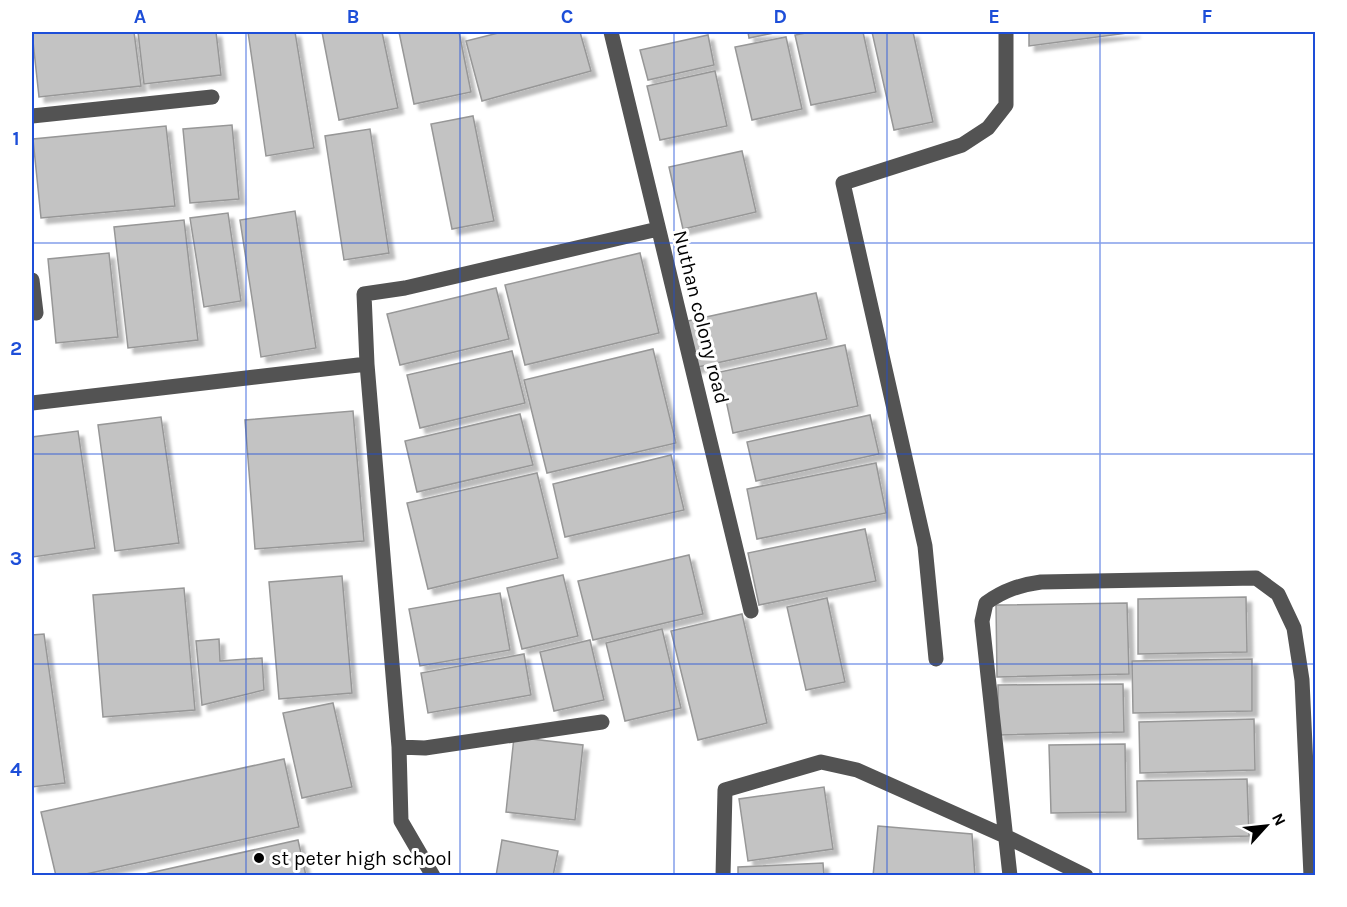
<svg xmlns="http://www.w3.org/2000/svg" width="1347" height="907" viewBox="0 0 1347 907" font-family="Karla,sans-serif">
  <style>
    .building { fill: #c3c3c3; stroke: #979797; stroke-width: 1.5; filter: url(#shadow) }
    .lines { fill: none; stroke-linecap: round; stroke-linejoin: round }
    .minor { stroke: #535353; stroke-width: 15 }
    .grid { fill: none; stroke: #1d4ed8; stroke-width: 1.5; stroke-opacity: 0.55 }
    .poi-dot { fill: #000; stroke: #fff; stroke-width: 2 }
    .labels { text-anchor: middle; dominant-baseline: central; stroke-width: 6; stroke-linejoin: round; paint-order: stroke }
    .street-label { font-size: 20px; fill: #000; stroke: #fff }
    .poi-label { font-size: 20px; fill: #000; stroke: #fff; text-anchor: start }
    .neatline { fill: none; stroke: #1d4ed8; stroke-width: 2 }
    .grid-label { font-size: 20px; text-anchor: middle; font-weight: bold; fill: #1d4ed8 }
  </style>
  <defs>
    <filter id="shadow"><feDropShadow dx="5.5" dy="5.5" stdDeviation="1.5" flood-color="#0004"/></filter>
  </defs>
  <rect width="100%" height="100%" fill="#fff"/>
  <path class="building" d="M 32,32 L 134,32 L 141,86 L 39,97 Z
    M 138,32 L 216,32 L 221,75 L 144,84 Z
    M 248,32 L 295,32 L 314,148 L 266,156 Z
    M 322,32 L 382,32 L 398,108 L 339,120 Z
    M 399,32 L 459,32 L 471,92 L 414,104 Z
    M 502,32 L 580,32 L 591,71 L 482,101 L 466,41 Z
    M 748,32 L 779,32 L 749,38 Z
    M 811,32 L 863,32 L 876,92 L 811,105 L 795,35 Z
    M 872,32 L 913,32 L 933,122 L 894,130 Z
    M 1029,32 L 1135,32 L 1029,46 Z
    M 708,35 L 714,65 L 648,80 L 640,50 Z
    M 786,37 L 802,109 L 752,120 L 735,47 Z
    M 715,71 L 727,126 L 660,140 L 647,86 Z
    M 473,116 L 494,221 L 452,229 L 431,124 Z
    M 232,125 L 239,199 L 190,203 L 183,129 Z
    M 166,126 L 175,206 L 41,218 L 33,139 Z
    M 370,129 L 389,253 L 344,260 L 325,136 Z
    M 742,151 L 756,212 L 683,229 L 669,167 Z
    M 295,211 L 316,348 L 261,357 L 240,220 Z
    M 228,213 L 241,301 L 204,307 L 190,218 Z
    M 184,220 L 198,340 L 128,348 L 114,227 Z
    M 109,253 L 118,337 L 56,343 L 48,259 Z
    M 640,253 L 659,333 L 525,365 L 505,285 Z
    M 496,288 L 509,339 L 400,365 L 387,314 Z
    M 816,293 L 827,339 L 693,368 L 683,322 Z
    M 845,345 L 858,406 L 733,433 L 720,372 Z
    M 653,349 L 676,443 L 547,473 L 524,380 Z
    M 512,351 L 525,403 L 420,428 L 407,375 Z
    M 353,411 L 364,541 L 255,549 L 245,420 Z
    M 520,414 L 533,465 L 417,492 L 405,441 Z
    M 870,415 L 879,454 L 756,481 L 747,442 Z
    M 161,417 L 179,543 L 115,551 L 98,425 Z
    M 78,431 L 95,548 L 33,557 L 32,437 Z
    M 671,455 L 684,510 L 565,537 L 553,484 Z
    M 876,463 L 886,513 L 757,539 L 747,489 Z
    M 537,473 L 558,558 L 428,589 L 407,503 Z
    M 865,529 L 876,581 L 759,605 L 748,553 Z
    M 689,555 L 703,614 L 593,640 L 578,581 Z
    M 563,575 L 578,636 L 522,649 L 507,588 Z
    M 342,576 L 352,693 L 279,699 L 269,582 Z
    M 184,588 L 195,710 L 103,717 L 93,595 Z
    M 500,593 L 510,650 L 420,666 L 409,609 Z
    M 1246,597 L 1247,652 L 1138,654 L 1138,599 Z
    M 827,598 L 845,682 L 806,690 L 787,607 Z
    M 1127,603 L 1129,674 L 997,677 L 996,605 Z
    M 742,614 L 767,723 L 698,740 L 671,631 Z
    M 662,629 L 681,708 L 625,721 L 606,643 Z
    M 44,634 L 65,783 L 32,787 L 32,635 Z
    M 219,639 L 220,661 L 262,658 L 264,690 L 202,705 L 196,641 Z
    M 590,640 L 604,700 L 554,711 L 540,652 Z
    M 524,654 L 531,695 L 428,713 L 421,673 Z
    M 1252,659 L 1252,711 L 1133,713 L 1132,661 Z
    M 1123,684 L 1124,732 L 998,735 L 998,685 Z
    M 333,703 L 352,787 L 302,798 L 283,713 Z
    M 1254,719 L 1255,770 L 1140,773 L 1139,722 Z
    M 514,737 L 583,745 L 575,820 L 506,812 Z
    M 1125,744 L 1126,812 L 1051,813 L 1049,745 Z
    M 284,759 L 299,827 L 77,876 L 56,876 L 41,812 Z
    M 1247,779 L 1249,836 L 1138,839 L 1137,781 Z
    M 824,787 L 833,849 L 748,861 L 739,799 Z
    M 878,826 L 972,834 L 975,876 L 873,876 Z
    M 298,840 L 306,876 L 136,876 Z
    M 502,840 L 558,851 L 553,876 L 496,876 Z
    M 823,863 L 824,876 L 738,876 L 738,867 Z"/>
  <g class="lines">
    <path class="minor" d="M 611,32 L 751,611
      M 32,116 L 212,97
      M 32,280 L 36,313
      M 32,403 L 367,364
      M 936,659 L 925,546 L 843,183 L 962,145 L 988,128 L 1006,105 L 1006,32
      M 399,747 L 425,748 L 602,722
      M 433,876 L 401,821 L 399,747 L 367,364 L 364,294 L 405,288 L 658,229
      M 723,876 L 725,790 L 821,762 L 857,770 L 1007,837 L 1086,876
      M 1010,876 L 982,621 L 986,603 C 1004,590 1020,585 1041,582 L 1256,578 L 1278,594 L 1294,628 L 1302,680 L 1311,876"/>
  </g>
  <path class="grid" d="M 246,32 L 246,876M 460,32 L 460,876M 674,32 L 674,876M 887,32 L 887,876M 1100,32 L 1100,876M 32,243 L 1316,243M 32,454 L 1316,454M 32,664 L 1316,664"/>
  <circle class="poi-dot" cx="259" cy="858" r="6"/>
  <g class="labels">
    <g class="street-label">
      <text transform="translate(701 317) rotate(76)">Nuthan colony road</text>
    </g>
    <g class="poi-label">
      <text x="271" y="858">st peter high school</text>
    </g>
  </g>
  <rect width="1347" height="907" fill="none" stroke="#ffffff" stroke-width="66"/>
  <g transform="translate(1266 826) rotate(63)" stroke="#ffffff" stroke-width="4.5" paint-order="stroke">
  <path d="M0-4.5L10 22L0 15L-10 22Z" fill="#000000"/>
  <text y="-9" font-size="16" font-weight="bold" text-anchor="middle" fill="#000000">N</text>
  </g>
  <rect x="33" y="33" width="1281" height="841" class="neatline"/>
  <g class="grid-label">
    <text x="140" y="23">A</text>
    <text x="353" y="23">B</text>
    <text x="567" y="23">C</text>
    <text x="780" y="23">D</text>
    <text x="994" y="23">E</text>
    <text x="1207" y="23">F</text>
    <text x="16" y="145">1</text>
    <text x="16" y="355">2</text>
    <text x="16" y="565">3</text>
    <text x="16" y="776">4</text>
  </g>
</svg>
